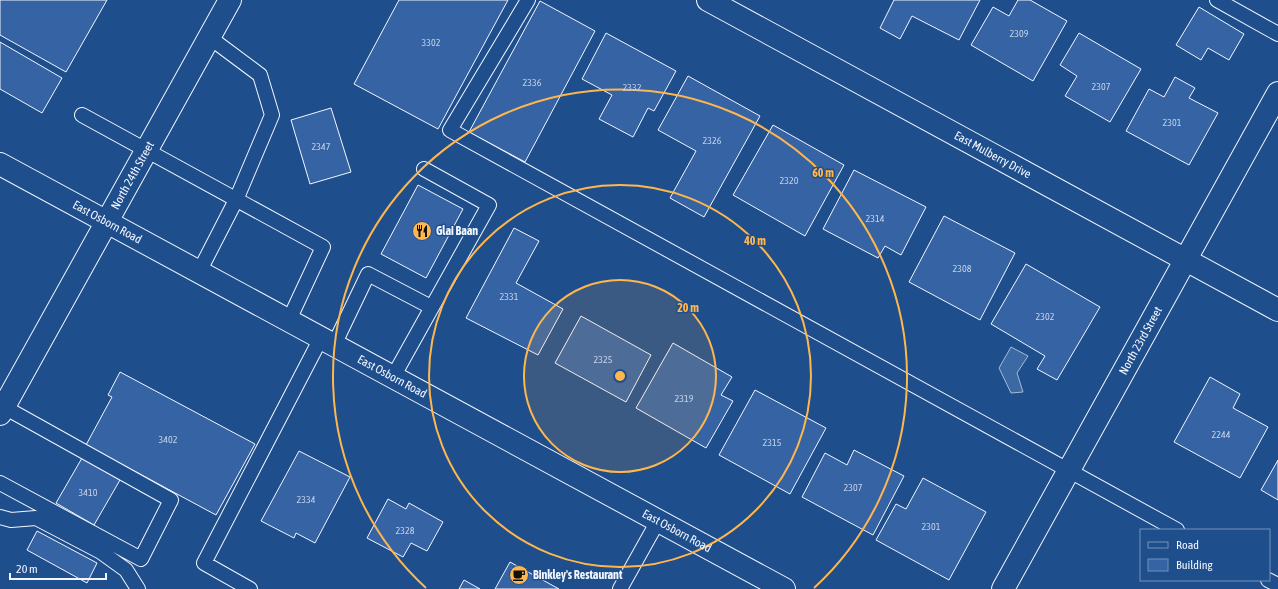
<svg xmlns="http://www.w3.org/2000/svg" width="1278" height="589" viewBox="0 0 1278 589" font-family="'Asap Condensed',sans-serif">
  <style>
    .water { fill: #3b69a3; stroke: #a8bbd7 }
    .building { fill: #3563a3; stroke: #f2f6ff }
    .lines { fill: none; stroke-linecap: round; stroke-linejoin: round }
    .lane-casing { stroke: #f2f6ff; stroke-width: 16 }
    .street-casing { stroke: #f2f6ff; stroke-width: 24 }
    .secondary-casing { stroke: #f2f6ff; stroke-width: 24 }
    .lane { stroke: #1f4e8c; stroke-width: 14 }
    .street { stroke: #1f4e8c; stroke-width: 22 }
    .secondary { stroke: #1f4e8c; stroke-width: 22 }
    .ring { fill: none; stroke: #ffb74d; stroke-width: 2 }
    .labels { text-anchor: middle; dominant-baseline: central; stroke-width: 3; stroke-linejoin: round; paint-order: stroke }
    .number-label { font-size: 10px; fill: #c3d1e8 }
    .street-label { font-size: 12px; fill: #f2f6ff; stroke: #1f4e8c }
    .poi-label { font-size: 12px; font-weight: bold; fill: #f2f6ff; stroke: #1f4e8c; text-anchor: start }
    .centre { fill: #ffb74d; stroke: #1f4e8c; stroke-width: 2 }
    .ring-label { font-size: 12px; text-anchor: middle; font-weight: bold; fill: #ffb74d; stroke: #1f4e8c; stroke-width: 3; stroke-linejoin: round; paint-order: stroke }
  </style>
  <rect width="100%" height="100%" fill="#1f4e8c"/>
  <path class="water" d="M 1011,347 L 1028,356 L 1017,373 L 1023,392 L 1011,393 L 999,368 Z"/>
  <path class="building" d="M 0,0 L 107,0 L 66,72 L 0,35 Z
    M 399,0 L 508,0 L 438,129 L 354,84 Z
    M 894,0 L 980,0 L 959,40 L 912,16 L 900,39 L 880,28 Z
    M 1018,0 L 1030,0 L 1067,21 L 1033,81 L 971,45 L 993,7 L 1009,16 Z
    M 540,1 L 595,31 L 525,162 L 469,132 Z
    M 1199,7 L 1244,34 L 1229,60 L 1208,48 L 1201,60 L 1176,45 Z
    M 606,33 L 676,71 L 654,111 L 648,108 L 633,137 L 599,119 L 612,95 L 582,79 Z
    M 1079,33 L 1141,69 L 1110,122 L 1065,96 L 1077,76 L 1060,65 Z
    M 0,42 L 62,78 L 42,113 L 0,89 Z
    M 688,76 L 760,116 L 704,217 L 670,198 L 696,151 L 658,130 Z
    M 1175,77 L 1195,88 L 1189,98 L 1218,113 L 1189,165 L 1126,131 L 1149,89 L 1164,97 Z
    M 331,108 L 351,172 L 310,184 L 291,120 Z
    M 773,125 L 844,165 L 805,236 L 733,195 Z
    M 854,170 L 926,207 L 901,255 L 885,246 L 878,258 L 823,229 Z
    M 418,185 L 463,209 L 426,278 L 381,254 Z
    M 944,216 L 1015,253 L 980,320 L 909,282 Z
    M 514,228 L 539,241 L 516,283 L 563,309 L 538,355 L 466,318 Z
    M 1026,264 L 1100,307 L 1057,380 L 1037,369 L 1045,356 L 991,324 Z
    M 581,316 L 651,355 L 626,402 L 555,363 Z
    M 673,343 L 732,377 L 721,395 L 733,401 L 706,448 L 636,408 Z
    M 120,372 L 255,444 L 216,515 L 86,445 L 112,397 L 108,395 Z
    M 1210,377 L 1240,394 L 1233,408 L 1268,427 L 1240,478 L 1174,442 Z
    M 755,390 L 826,428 L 790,494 L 719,455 Z
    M 854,450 L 904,476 L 873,535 L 802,497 L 825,453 L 847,465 Z
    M 299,451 L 350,477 L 315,543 L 296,533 L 294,538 L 261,521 Z
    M 82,458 L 120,480 L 94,525 L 56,503 Z
    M 1278,460 L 1278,500 L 1261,490 Z
    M 923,478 L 986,512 L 949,580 L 876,540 L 896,504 L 906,509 Z
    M 388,499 L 406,509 L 409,503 L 443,522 L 427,551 L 411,543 L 403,557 L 367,538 Z
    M 37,531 L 97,563 L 87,583 L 27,550 Z
    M 510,562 L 559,589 L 495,589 Z
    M 464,580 L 480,589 L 459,589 Z"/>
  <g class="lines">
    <g class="lane-casing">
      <path id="lane" d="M 528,0 L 450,130 L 1177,530
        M 1217,0 L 1278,34
        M 82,115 L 323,247 L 289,320
        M 199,272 L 236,200 L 272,115 L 260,75 L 209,37
        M 334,345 L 368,274 L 431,307
        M 393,377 L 489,205 L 424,169
        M 0,483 L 141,559 L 171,500 L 4,407
        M 0,517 L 11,520 L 36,518 L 101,552 L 126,570 L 138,589
        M 1268,580 L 1278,585
        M 250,589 L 204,563 L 321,338
        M 620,589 L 658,521"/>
    </g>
    <g class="street-casing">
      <g id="street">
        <path id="s1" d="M 708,0 L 1278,310"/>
        <path id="s2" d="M 1003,589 L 1278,93"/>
      </g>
    </g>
    <g class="secondary-casing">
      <g id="secondary">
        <path id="s3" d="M 0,164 L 784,589"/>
        <path id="s4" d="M 0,414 L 230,0"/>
      </g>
    </g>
    <use href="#lane" class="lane"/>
    <use href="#street" class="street"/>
    <use href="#secondary" class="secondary"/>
  </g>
  <circle cx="620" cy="376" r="96" fill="#ffb74d" fill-opacity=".12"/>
  <g class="ring">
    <circle cx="620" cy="376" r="96"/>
    <circle cx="620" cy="376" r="191"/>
    <path d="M426 588A287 287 0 1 1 814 588"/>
  </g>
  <defs>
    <g id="restaurant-disc" transform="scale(1)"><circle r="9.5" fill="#ffb74d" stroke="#1f4e8c"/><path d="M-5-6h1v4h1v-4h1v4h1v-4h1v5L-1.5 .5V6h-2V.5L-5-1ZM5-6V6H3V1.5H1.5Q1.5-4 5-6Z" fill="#111"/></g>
    <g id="cafe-disc" transform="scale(1)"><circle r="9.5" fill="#ffb74d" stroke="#1f4e8c"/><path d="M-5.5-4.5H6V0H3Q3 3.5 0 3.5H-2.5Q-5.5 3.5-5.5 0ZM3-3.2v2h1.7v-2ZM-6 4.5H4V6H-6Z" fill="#111"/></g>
  </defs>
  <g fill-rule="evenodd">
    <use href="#restaurant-disc" x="422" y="231"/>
    <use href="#cafe-disc" x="519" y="575"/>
  </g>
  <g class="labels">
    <g class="number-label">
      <text x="1019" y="33">2309</text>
      <text x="431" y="42">3302</text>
      <text x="532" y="82">2336</text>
      <text x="1101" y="86">2307</text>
      <text x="632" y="87">2332</text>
      <text x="1172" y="122">2301</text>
      <text x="712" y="140">2326</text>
      <text x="321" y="146">2347</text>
      <text x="789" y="180">2320</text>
      <text x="875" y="218">2314</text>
      <text x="962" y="268">2308</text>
      <text x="509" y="296">2331</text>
      <text x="1045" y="316">2302</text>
      <text x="603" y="359">2325</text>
      <text x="684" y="398">2319</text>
      <text x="1221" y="434">2244</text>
      <text x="168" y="439">3402</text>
      <text x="772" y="442">2315</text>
      <text x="853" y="487">2307</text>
      <text x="88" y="492">3410</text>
      <text x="306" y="499">2334</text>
      <text x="931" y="526">2301</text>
      <text x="405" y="530">2328</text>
    </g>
    <g class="street-label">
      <text stroke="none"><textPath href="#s1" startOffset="324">East Mulberry Drive</textPath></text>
      <text stroke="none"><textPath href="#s4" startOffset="273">North 24th Street</textPath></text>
      <text stroke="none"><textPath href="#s3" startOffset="122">East Osborn Road</textPath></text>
      <text stroke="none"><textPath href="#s2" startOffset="284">North 23rd Street</textPath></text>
      <text stroke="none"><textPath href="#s3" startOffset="446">East Osborn Road</textPath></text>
      <text stroke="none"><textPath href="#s3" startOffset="770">East Osborn Road</textPath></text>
    </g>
    <g class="poi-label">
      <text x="436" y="231">Glai Baan</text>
      <text x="533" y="575">Binkley's Restaurant</text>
    </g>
  </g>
  <circle cx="620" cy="376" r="6" class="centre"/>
  <g class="ring-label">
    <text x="823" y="177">60 m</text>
    <text x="755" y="245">40 m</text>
    <text x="688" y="312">20 m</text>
  </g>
  <rect x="1140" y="529" width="130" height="52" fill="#1f4e8c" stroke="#7391ba"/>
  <rect x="1148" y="542" width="20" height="6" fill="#1f4e8c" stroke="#7391ba"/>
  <text x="1176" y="549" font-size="12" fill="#f2f6ff">Road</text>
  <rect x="1148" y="559" width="20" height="12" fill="#3563a3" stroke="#7391ba"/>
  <text x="1176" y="569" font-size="12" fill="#f2f6ff">Building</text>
  <path d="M10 573v6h96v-6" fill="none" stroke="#f2f6ff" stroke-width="2"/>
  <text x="16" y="573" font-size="12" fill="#f2f6ff" stroke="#1f4e8c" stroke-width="3" paint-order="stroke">20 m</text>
</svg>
